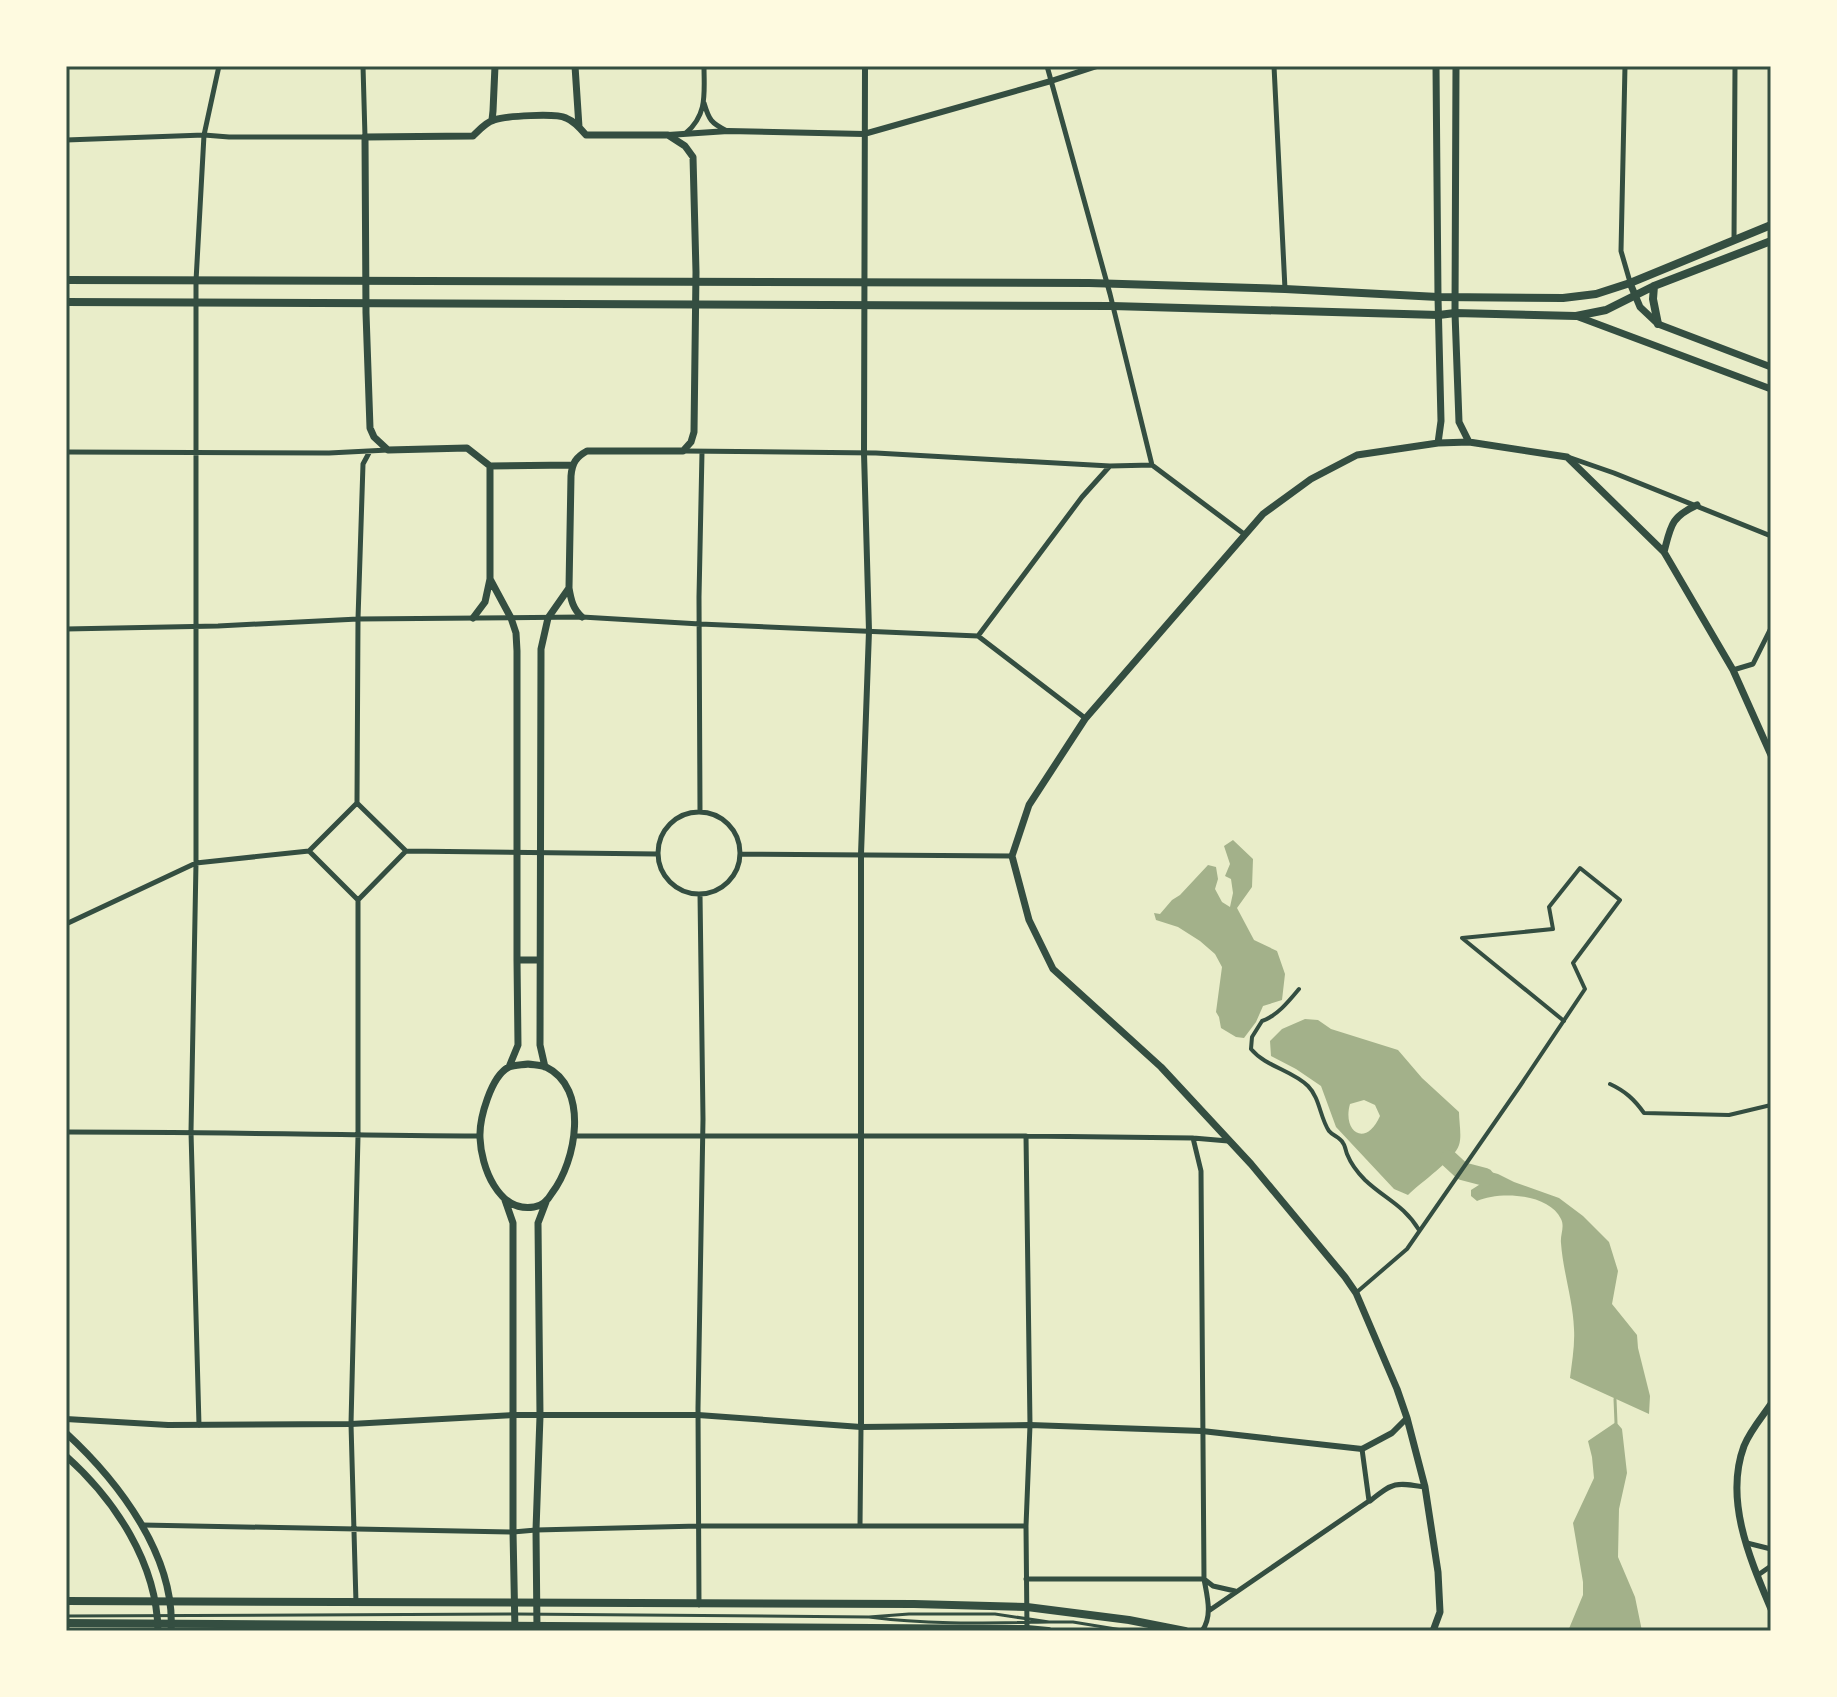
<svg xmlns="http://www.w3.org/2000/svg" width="1837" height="1697" viewBox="0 0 1837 1697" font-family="'PT Serif',serif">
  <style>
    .water { fill: #a3b18a; fill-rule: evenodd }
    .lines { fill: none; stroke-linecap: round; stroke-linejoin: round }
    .stream { stroke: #a3b18a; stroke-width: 3 }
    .river { stroke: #a3b18a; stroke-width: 18 }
    .service { stroke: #344e41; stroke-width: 3 }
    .pedestrian { stroke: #344e41; stroke-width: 4 }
    .minor { stroke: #344e41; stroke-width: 5 }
    .tertiary { stroke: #344e41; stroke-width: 6 }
    .secondary { stroke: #344e41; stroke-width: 7 }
    .primary { stroke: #344e41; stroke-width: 8 }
    .neatline { fill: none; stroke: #344e41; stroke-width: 3 }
  </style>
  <rect width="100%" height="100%" fill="#e9edc9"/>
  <path class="water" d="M 1233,840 L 1253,859 L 1252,887 L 1237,908 L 1254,940 L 1277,951 L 1285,974 L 1282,1000 L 1263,1006 L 1256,1022 L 1244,1038 L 1236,1037 L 1221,1028 L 1219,1017 L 1216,1012 L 1222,967 L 1215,954 L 1200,941 L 1178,927 L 1156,920 L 1154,913 L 1160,914 L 1172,900 L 1180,895 L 1208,865 L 1216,867 L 1218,879 L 1215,889 L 1222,902 L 1230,907 L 1233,893 L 1231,879 L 1225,876 L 1230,864 L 1224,846 Z
    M 1305,1019 L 1318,1020 L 1331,1029 L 1398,1050 L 1422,1078 L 1459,1112 C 1459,1122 1462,1137 1459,1145 C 1454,1160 1421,1182 1408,1195 L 1394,1189 L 1336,1127 L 1321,1086 L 1296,1069 L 1271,1056 L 1270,1041 L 1282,1029 ZM 1364,1100 L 1375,1105 L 1380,1116 C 1366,1148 1342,1132 1350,1104 Z
    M 1487,1171 L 1498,1174 L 1514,1182 L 1559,1198 L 1583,1216 L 1609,1242 L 1618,1271 L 1612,1304 L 1637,1335 L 1638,1348 L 1650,1396 L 1649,1414 L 1570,1378 C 1572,1362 1575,1345 1574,1329 C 1573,1300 1563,1272 1561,1243 C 1560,1235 1565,1227 1561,1219 C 1549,1193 1499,1191 1477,1201 L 1471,1196 L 1471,1190 L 1482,1183 Z
    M 1616,1422 L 1622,1429 L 1627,1473 L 1619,1509 L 1618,1557 L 1635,1597 L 1642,1631 L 1568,1631 L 1583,1595 L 1583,1582 L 1573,1523 L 1594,1478 L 1592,1457 L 1588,1441 Z"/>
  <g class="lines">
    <path class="stream" d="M 1615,1399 L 1616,1423"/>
    <path class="river" d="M 1449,1159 L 1462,1171 L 1485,1177"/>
    <path class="service" d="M 66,1616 L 515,1614 L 869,1617 L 909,1614 L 995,1614 L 1049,1622 C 988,1623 929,1625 869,1617
      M 1049,1622 L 1073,1622 L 1128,1631"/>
    <path class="pedestrian" d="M 1299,989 C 1289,1001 1277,1016 1262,1021 L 1252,1037 L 1251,1049 C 1266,1067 1292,1070 1308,1086 C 1320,1098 1320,1118 1329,1131 C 1333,1136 1340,1137 1343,1143 C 1345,1145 1346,1152 1347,1154 C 1351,1164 1358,1173 1365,1180 C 1385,1199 1404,1205 1419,1230
      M 1610,1084 C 1625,1091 1634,1099 1644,1113 L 1729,1115 L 1771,1105
      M 1357,1292 L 1407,1249 L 1520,1086 L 1585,989 L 1573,963 L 1620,900 L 1580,868 L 1549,907 L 1553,929 L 1462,938 L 1564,1021"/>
    <path class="minor" d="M 1047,66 L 1110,294 L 1152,465
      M 1274,66 L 1285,289
      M 1625,66 L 1621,251 L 1630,282
      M 704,103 C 709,120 711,123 727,131
      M 686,133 C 708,114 704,93 704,66
      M 66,140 L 204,135 L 229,137 L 365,137 L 363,66
      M 1734,241 L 1735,66
      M 684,451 L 876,453 L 1110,466 L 1152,465
      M 66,452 L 329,453 L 388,450
      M 1568,457 L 1614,473 L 1771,536
      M 1152,465 L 1244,534
      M 66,629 L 218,626 L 358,619 L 582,617 L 700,624 L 978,636
      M 978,636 L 1082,497 L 1109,467
      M 978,636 L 1085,718
      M 1733,670 L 1753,664 L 1771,628
      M 357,803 L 358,619 L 363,464 L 370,451
      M 357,803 L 406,851 L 358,900 L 309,851 Z
      M 700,812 L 699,597 L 702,452
      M658 853a41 41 0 1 1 82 0a41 41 0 1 1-82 0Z
      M 406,851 L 657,854
      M 740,854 L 1012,856
      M 66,924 L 196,863 L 309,851
      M 66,1132 C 204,1132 342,1135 479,1136
      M 575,1136 L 1026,1136 L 1193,1138 L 1228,1141
      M 1026,1136 L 1030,1425 L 1026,1526 L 1027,1630
      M 1193,1138 L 1201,1171 L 1204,1579 C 1207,1596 1213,1616 1202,1631
      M 199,1425 L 191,1132 L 196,863 L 196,281 L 204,135 L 219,66
      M 1370,1501 C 1393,1482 1396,1482 1425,1487
      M 142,1525 L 513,1532 L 536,1530 L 699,1526 L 1026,1526
      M 860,1526 L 861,1427
      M 1747,1543 L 1771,1549
      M 1758,1575 L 1771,1566
      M 1026,1579 L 1204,1579
      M 1204,1579 L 1213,1586 L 1235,1591
      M 356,1603 L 351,1424 L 358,1136 L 358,900
      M 699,1605 L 698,1408 L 703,1119 L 700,894
      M 1210,1610 L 1369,1501 L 1362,1449"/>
    <path class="tertiary" d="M 668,135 L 728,131 L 864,134 L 1051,81 L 1097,66
      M 66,1419 L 168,1425 L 351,1424 L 514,1415 L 698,1415 L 861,1427 L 1030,1425 L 1202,1431 L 1362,1449 L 1392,1433 L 1407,1418
      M 861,1427 L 861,854 L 869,631 L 864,453 L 865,66"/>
    <path class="secondary" d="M 575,66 L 579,127
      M 1436,66 L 1438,297 L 1441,421 L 1438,443
      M 1456,66 L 1455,313 L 1459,422 L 1469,442
      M 492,120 L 493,111 L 495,66
      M 1630,283 L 1640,307 L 1658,324 L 1771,367
      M 1576,316 L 1771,389
      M 490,466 L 490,579 L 511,618 L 516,633 L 517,651 L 517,960 L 518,1045 L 509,1067
      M 1664,552 C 1671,525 1671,517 1697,505
      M 569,588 C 571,600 573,609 582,617
      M 473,618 L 485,602 L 490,579
      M 517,960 L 540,960
      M 528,1064 C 533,1065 541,1065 546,1067 C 590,1088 576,1162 552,1193 C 548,1200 542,1206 534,1207 C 498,1213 481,1166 480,1138 C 479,1119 491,1076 509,1067 C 514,1065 523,1065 528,1064 Z
      M 545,1067 L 540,1045 L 541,649 L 548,618 L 569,588 L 571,476 C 572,463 576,457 587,451 L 683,451 L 691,442 L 694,432 L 696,272 L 693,157 L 685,146 L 668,135 L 586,135 C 580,128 574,121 566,118 C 556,113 505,116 494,120 C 486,122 479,130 473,136 L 365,137 L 366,313 L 370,428 L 374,437 L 388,450 L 467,448 L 490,466 L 572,465
      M 505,1200 L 513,1223 L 513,1532 L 515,1631
      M 1771,1404 C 1762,1417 1750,1431 1744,1446 C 1724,1500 1750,1559 1771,1609
      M 66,1433 C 118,1481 176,1556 171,1631
      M 66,1456 C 115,1500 157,1563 158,1631
      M 537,1631 L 536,1530 L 540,1416 L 538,1223 L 546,1202
      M 1433,1631 L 1440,1612 L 1438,1572 L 1425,1487 L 1407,1418 L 1397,1389 L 1356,1293 L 1345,1277 L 1251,1164 L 1161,1067 L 1053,969 L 1029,920 L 1012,856 L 1029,805 L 1085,719 L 1263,514 L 1311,479 L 1357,455 L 1438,443 L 1469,442 L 1567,457 L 1664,552 L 1733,670 L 1771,755"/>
    <path class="primary" d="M 66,280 L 1089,283 L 1285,289 L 1438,297 L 1563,298 L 1596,294 L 1630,283 L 1771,225
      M 1654,286 L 1653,299 L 1658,324
      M 66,302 L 1112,306 L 1439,315 L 1455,313 L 1576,316 L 1606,310 L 1654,286 L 1771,241
      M 66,1601 L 914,1604 L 1027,1607 L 1129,1620 L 1185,1631
      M 66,1623 L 1027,1629 L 1048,1631"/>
  </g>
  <rect width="1837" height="1697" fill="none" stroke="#fefae0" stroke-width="136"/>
  <rect x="68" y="68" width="1701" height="1561" class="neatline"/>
</svg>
